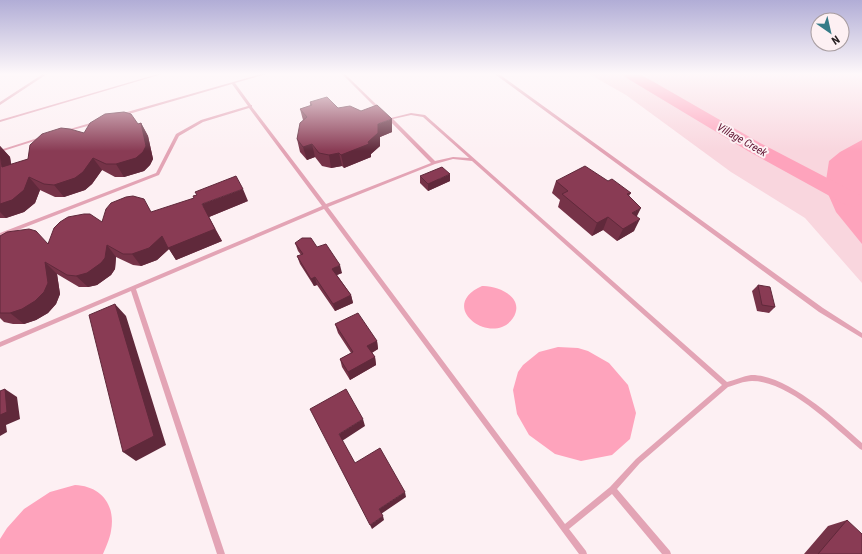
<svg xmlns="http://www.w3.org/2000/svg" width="862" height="554" viewBox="0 0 862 554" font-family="'Roboto Condensed',sans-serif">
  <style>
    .green { fill: #f9d6de }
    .water { fill: #fea3bc }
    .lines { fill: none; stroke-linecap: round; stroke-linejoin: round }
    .river { fill: #fea3bc; fill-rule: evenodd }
    .lane { fill: #e3a4b5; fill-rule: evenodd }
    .wall { fill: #763348 }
    .shaded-wall { fill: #60293b }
    .building { fill: #893b54; stroke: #60293b }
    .labels { text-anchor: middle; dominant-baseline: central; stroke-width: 4; stroke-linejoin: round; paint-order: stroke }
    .far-water-label { font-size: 11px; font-style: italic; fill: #601331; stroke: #fdf0f3 }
  </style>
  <rect width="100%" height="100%" fill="#fdf0f3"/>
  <path class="green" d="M 589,74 L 639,74 L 671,96 L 642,74 L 862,74 L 862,283 L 805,218 L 731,172 L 626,95 Z"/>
  <path class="water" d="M 862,140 L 862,244 L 836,212 L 825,187 L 829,161 L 840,152 Z
    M 482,286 C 498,285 526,298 513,318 C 493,348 435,307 482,286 Z
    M 558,347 L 578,348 L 588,351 L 609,363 L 628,385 L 636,413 L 630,439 L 612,455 L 581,461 L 555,454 L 529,435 L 517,414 L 513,390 L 518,372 L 523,365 L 539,352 Z
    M 75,485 C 101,486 116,505 111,531 C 110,538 106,547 103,554 L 0,554 L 0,539 L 7,528 L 24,509 L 50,492 Z"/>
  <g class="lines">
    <path class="river" d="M 622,74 L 640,74 L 760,143 L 860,195 L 862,202 L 860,205 L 853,207 L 846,205 L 748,151 L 625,77 Z"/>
    <path class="lane" d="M 43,74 L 47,74 L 0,105 L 0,102 Z
      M 158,74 L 162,74 L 0,122 L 0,120 Z
      M 261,74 L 266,74 L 235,83 L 251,105 L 252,105 L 252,107 L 326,204 L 431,163 L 386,117 L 388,116 L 391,118 L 411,113 L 425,115 L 727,382 C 735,380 743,376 751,375 C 787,374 836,420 862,443 L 862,450 L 860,449 C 833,426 789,381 752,381 C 744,381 735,385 728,387 L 640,463 L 617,489 L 670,551 L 671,554 L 662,554 L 612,494 L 569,529 L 586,551 L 587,554 L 579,554 L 324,209 L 136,289 L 225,554 L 217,554 L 131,291 L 0,347 L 0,342 L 322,206 L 249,108 L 203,122 L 179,136 L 159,175 L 0,237 L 0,233 L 156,173 L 176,134 L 201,120 L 248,106 L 232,84 L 122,116 L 120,116 L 120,114 ZM 411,115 L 423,117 L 469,158 L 453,157 L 435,161 L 393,119 ZM 453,159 L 472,161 L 722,385 L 636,459 L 610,487 L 565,524 L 328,207 L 435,164 Z
      M 342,74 L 345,74 L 381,109 L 381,111 L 379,111 Z
      M 496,74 L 499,74 L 823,308 L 862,333 L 862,338 L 819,312 L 496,75 Z
      M 94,122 L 95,122 L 95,124 L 65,132 L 63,131 Z
      M 41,137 L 43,137 L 44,138 L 0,152 L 0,150 Z"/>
  </g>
  <path class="wall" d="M 310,102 L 338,108 L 392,132 L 380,137 L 380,146 L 371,154 L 371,157 L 344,168 L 342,166 L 331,168 L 322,166 L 315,157 L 307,160 L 300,152 L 297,139 L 303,120 L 300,109 L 310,106 Z
    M 141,123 L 148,136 L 153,159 L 150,165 L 144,171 L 124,177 L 115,177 L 102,170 L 92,184 L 85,190 L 64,197 L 55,197 L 40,190 L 35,203 L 24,212 L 6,218 L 0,218 L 0,146 L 10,157 L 11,165 Z
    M 420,176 L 450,181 L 428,191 L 420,183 Z
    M 556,181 L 608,181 L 631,193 L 629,196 L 637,216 L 634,231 L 617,241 L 603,230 L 592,236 L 558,207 L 560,200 L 552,193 Z
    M 248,201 L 209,217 L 222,241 L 176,260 L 169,249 L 157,260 L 141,266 L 133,265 L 116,257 L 115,269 L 111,275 L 97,285 L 88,287 L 79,287 L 57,274 L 60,294 L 56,304 L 48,313 L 36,320 L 24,324 L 13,324 L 4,322 L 0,318 L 0,236 L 48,243 L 102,222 L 152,212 Z
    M 295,243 L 317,247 L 342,273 L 337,275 L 351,295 L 353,303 L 335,311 L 317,285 L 314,286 L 300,264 L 297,256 L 301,255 L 298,251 Z
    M 758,285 L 775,307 L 769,313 L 757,311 L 752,291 Z
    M 335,324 L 377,341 L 378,349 L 372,353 L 375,357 L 376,365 L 350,380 L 342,367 L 340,359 L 351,353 L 338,333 Z
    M 847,520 L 862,554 L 804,554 L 828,526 Z"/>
  <path class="shaded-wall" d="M 392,119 L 392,132 L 380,137 L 380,146 L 371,154 L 371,157 L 344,168 L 341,155 L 378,124 Z
    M 141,123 L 148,136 L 153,159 L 150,165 L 144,171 L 124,177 L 116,164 Z
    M 312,144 L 315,157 L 307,160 L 303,147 Z
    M 0,146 L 10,157 L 14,180 L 2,167 L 0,153 Z
    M 339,153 L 342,166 L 331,168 L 329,155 Z
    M 93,158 L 102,170 L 92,184 L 85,190 L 64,197 L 54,185 Z
    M 450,174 L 450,181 L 428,191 L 428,184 Z
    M 29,177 L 40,190 L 35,203 L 24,212 L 6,218 L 0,212 L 0,204 Z
    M 243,189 L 248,201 L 209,217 L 202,204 Z
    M 641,208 L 635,220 L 632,213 Z
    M 608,217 L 603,230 L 592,236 L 597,223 Z
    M 640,219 L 634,231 L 617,241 L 623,229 Z
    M 215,229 L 222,241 L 176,260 L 169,249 L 157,260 L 141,266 L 132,254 L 162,236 Z
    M 107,245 L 116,257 L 115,269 L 111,275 L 97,285 L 88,287 L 76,276 Z
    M 45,262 L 57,274 L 60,294 L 56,304 L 48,313 L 36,320 L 24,324 L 10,313 Z
    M 340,265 L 342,273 L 334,276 L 332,269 Z
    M 315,277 L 317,285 L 314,286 L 311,279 Z
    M 351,295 L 353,303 L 335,311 L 333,304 Z
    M 115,304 L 126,316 L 166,445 L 136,461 L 123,452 Z
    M 377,341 L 378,349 L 369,354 L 367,346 Z
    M 375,357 L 376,365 L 350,380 L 348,372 Z
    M 5,389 L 17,397 L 20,419 L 6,425 L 7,432 L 0,436 L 0,415 Z
    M 363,419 L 365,426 L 342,441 L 339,434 Z
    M 405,492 L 406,497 L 381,514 L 379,509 Z
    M 383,516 L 384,520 L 372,529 L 370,525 Z"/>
  <path class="building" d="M 327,97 L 338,108 L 350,106 L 361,111 L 377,105 L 392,119 L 378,124 L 378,133 L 368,142 L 369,144 L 341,155 L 339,153 L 329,155 L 319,153 L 312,144 L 303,147 L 297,139 L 300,123 L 307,117 L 300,109 L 312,105 L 310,102 Z
    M 124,112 L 131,114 L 138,124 L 141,123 L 146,146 L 143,152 L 136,158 L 116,164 L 106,164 L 93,158 L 83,172 L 75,178 L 54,185 L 44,184 L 29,177 L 24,190 L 12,200 L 0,204 L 0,153 L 2,167 L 28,159 L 30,145 L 42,134 L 61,128 L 70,129 L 84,133 L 90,123 L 105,114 Z
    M 585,166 L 608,181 L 612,179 L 631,193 L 627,194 L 641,208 L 632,213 L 640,219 L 623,229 L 608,217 L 597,223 L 562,194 L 568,191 L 556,181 Z
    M 442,167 L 450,174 L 428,184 L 420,176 Z
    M 236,176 L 243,189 L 202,204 L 215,229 L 168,248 L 162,236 L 149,248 L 132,254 L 123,254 L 107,245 L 105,258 L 101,263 L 87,273 L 76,276 L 67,275 L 45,262 L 48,283 L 44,292 L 35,301 L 22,309 L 10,313 L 0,313 L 0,236 L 7,232 L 29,229 L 36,231 L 48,244 L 54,228 L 60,222 L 68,217 L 84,214 L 90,214 L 102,222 L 106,209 L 111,203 L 126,197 L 133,196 L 144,199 L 151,212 L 194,198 L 193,196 L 197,195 L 195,192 Z
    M 302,238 L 311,238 L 317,247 L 326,244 L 340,265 L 332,269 L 351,295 L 333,304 L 315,277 L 311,279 L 297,256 L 303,254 L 295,243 Z
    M 758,285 L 770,287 L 775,307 L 762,305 Z
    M 115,304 L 154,436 L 123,452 L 89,315 Z
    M 358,313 L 377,341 L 367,346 L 375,357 L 348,372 L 340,359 L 353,352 L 335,324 Z
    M 5,389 L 7,412 L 0,415 L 0,391 Z
    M 346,389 L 363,419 L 339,434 L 355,463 L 380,448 L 405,492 L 379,509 L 383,516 L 370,525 L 310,409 Z
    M 847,520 L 862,534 L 862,554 L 818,554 Z"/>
  <linearGradient id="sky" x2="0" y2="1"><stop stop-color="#b1add6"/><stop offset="0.49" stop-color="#fef8fa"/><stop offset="1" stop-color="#fef8fa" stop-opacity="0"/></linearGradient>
  <rect width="862" height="151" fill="url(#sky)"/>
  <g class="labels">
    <g class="far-water-label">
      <text transform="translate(742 140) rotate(30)">Village Creek</text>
    </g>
  </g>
  <g transform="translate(830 32) rotate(146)"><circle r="19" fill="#fdf0f3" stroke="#a89da0"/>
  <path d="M0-3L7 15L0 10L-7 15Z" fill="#357b88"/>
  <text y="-6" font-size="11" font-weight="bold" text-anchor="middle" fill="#292123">N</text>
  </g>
</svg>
